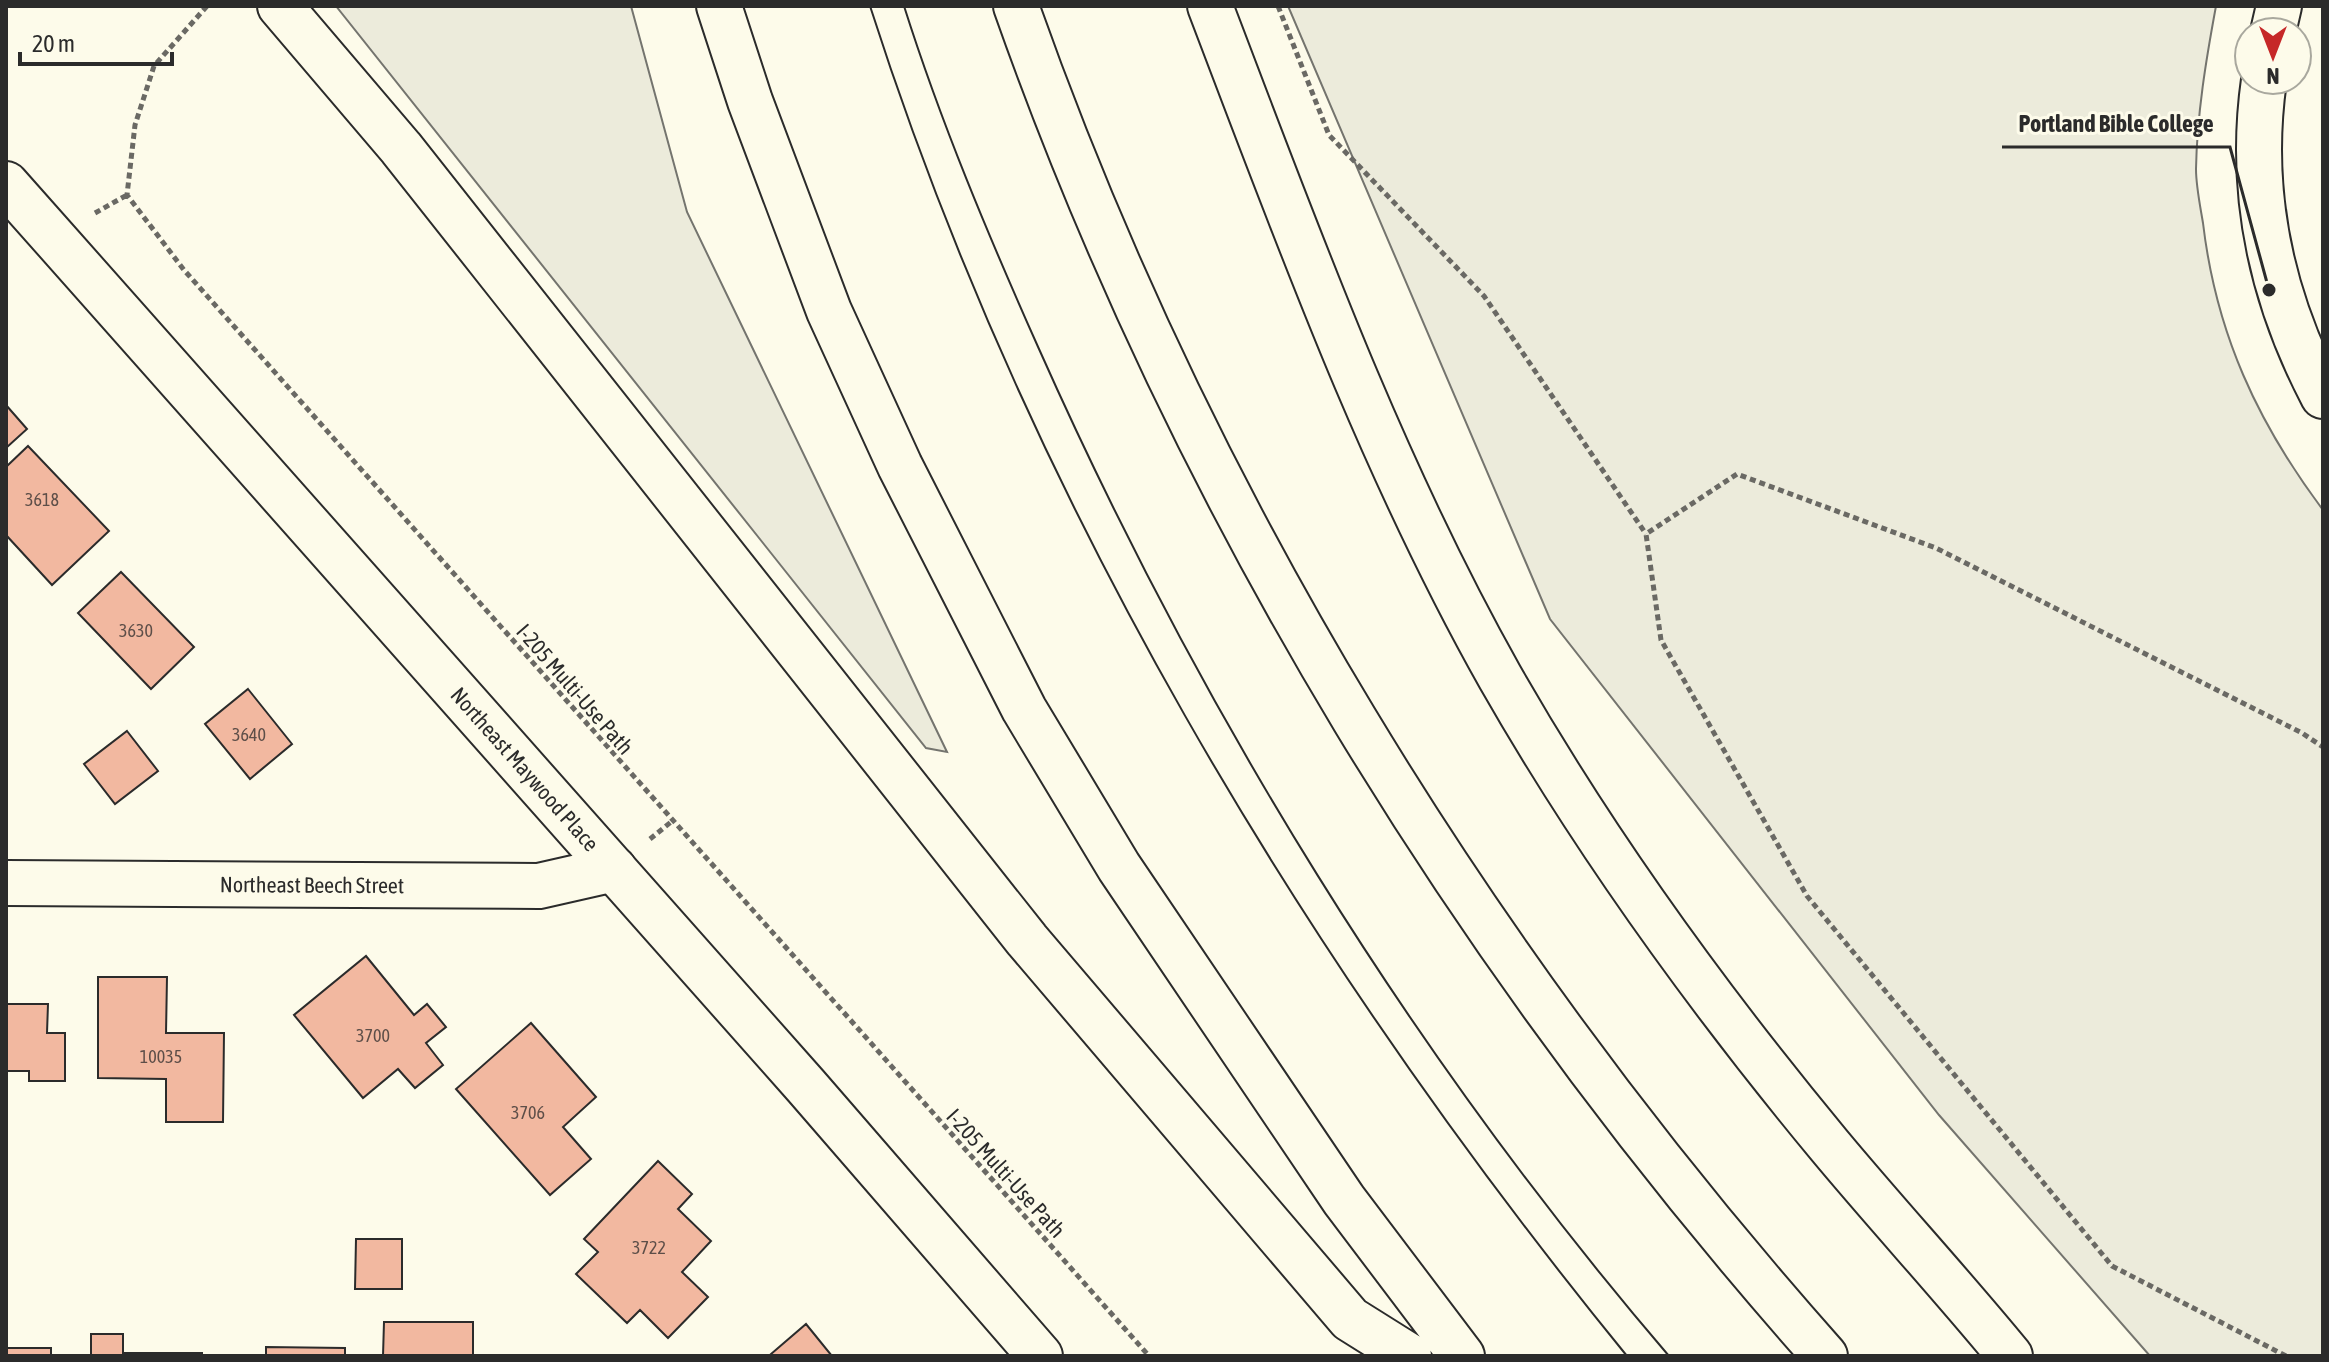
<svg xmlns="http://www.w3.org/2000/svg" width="2329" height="1362" viewBox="0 0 2329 1362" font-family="'Asap Condensed',sans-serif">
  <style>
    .green { fill: #ecebdb; stroke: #74746e; stroke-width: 2 }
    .building { fill: #f2b8a0; stroke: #2b2b2b; stroke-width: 2 }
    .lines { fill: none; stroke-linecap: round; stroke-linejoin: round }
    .minor-casing { stroke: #2b2b2b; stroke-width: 48 }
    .tertiary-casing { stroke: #2b2b2b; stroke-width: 48 }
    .motorway-casing { stroke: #2b2b2b; stroke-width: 48 }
    .path { stroke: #6a6964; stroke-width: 5; stroke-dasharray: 6 4; stroke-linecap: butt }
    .minor { stroke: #fdfbea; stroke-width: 44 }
    .tertiary { stroke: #fdfbea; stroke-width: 44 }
    .motorway { stroke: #fdfbea; stroke-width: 44 }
    .tram { stroke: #2b2b2b; stroke-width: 2 }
    .labels { text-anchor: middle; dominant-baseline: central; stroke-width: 6; stroke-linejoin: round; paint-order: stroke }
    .number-label { font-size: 18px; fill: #5d4e48 }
    .street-label { font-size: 22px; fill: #2b2b2b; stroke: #fdfbea }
    .leader { fill: none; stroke: #2b2b2b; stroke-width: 3 }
    .callout-dot { fill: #2b2b2b; stroke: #fdfbea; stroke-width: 3 }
    .callout-label { font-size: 24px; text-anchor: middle; font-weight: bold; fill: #2b2b2b; stroke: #fdfbea; stroke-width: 6; stroke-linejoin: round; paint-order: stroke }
  </style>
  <rect width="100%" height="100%" fill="#fdfbea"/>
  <path class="green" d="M 336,6 L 631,6 L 687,212 L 947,752 L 926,748 Z
    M 1288,6 L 2216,6 C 2206,60 2197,114 2196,169 C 2196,186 2200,205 2203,223 C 2216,333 2257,422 2323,510 L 2323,1356 L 2150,1356 L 1939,1115 L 1550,619 Z"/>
  <path class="building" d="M 6,405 L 27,429 L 6,448 Z
    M 28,446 L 109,531 L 52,585 L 6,535 L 6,467 Z
    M 121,572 L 194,647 L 151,689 L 78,613 Z
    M 248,689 L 292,744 L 250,779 L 205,724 Z
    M 127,731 L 158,771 L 115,804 L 84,764 Z
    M 366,956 L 414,1015 L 427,1004 L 446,1027 L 426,1043 L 443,1065 L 415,1088 L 398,1069 L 363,1098 L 294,1015 Z
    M 98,977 L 167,977 L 166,1033 L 224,1033 L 223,1122 L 166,1122 L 166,1079 L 98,1078 Z
    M 6,1004 L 48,1004 L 47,1033 L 65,1033 L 65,1081 L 29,1081 L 29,1071 L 6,1071 Z
    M 531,1023 L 596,1097 L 563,1127 L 591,1159 L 550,1195 L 456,1089 Z
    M 658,1161 L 692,1194 L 678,1209 L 711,1241 L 682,1272 L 708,1297 L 668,1338 L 640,1310 L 627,1323 L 576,1274 L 598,1252 L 584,1239 Z
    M 356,1239 L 402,1239 L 402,1289 L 355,1289 Z
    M 384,1322 L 473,1322 L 473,1356 L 383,1356 Z
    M 806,1324 L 832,1356 L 773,1356 L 771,1354 Z
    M 91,1334 L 123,1334 L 123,1353 L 202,1353 L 202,1356 L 91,1356 Z
    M 266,1347 L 345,1348 L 345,1356 L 266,1356 Z
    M 6,1348 L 51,1348 L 51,1356 L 6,1356 Z"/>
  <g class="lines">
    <g class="minor-casing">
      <g id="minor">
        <path id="s1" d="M 6,184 L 806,1086 L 1040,1356"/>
        <path id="s2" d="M 6,883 L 539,886 L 614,869"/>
      </g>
    </g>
    <g class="tertiary-casing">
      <path id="tertiary" d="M 2273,32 L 2279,6
        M 2264,80 C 2248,192 2271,297 2323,396"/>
    </g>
    <g class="motorway-casing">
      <path id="motorway" d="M 280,6 L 401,148 L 1027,940 L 1350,1319 L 1409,1356
        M 719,6 L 750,101 L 829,311 L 900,466 L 1024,709 L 1119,867 L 1344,1200 L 1462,1356
        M 1016,6 C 1192,505 1474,961 1825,1356
        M 1210,6 C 1297,234 1380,464 1500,677 C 1594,842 1708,999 1829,1145 C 1888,1216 1951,1284 2010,1356"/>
    </g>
    <path class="path" d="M 207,6 L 154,66 L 135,125 L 127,195 L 184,270 L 1149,1356
      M 1278,6 L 1329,135 L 1484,296 L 1646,534
      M 95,213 L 127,195
      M 650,839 L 671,822
      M 2286,1356 L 2112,1266 L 1807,896 L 1661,640 L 1646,534 L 1737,474 L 1936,548 L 2302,733 L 2323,747"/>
    <use href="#minor" class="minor"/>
    <use href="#tertiary" class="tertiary"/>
    <use href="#motorway" class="motorway"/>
    <path class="tram" d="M 870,6 C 1028,500 1300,955 1627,1356
      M 904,6 C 941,123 989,237 1039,349 C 1200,711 1411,1055 1669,1356"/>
  </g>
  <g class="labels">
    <g class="number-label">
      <text x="42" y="499">3618</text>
      <text x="136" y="630">3630</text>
      <text x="249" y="734">3640</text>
      <text x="373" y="1035">3700</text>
      <text x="161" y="1056">10035</text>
      <text x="528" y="1112">3706</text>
      <text x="649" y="1247">3722</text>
    </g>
    <g class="street-label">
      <text transform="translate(575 689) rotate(49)">I-205 Multi-Use Path</text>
      <text stroke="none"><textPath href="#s1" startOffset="782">Northeast Maywood Place</textPath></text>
      <text stroke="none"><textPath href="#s2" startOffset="306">Northeast Beech Street</textPath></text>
      <text transform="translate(1006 1173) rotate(48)">I-205 Multi-Use Path</text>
    </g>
  </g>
  <path class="leader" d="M2269 290L2230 147H2002"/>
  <circle class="callout-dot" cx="2269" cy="290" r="8"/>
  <g class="callout-label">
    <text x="2116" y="132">Portland Bible College</text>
  </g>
  <rect width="2329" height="1362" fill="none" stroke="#2b2b2b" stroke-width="16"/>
  <g transform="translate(2273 56) rotate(180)"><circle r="38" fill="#fdfbea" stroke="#a9a89e" stroke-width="2"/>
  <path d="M0-6L14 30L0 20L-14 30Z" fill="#c62828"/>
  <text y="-12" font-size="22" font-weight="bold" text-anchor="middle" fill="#2b2b2b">N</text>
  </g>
  <path d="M20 52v12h152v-12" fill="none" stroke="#2b2b2b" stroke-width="4"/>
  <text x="32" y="52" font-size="24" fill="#2b2b2b" stroke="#fdfbea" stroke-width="6" paint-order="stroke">20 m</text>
</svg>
